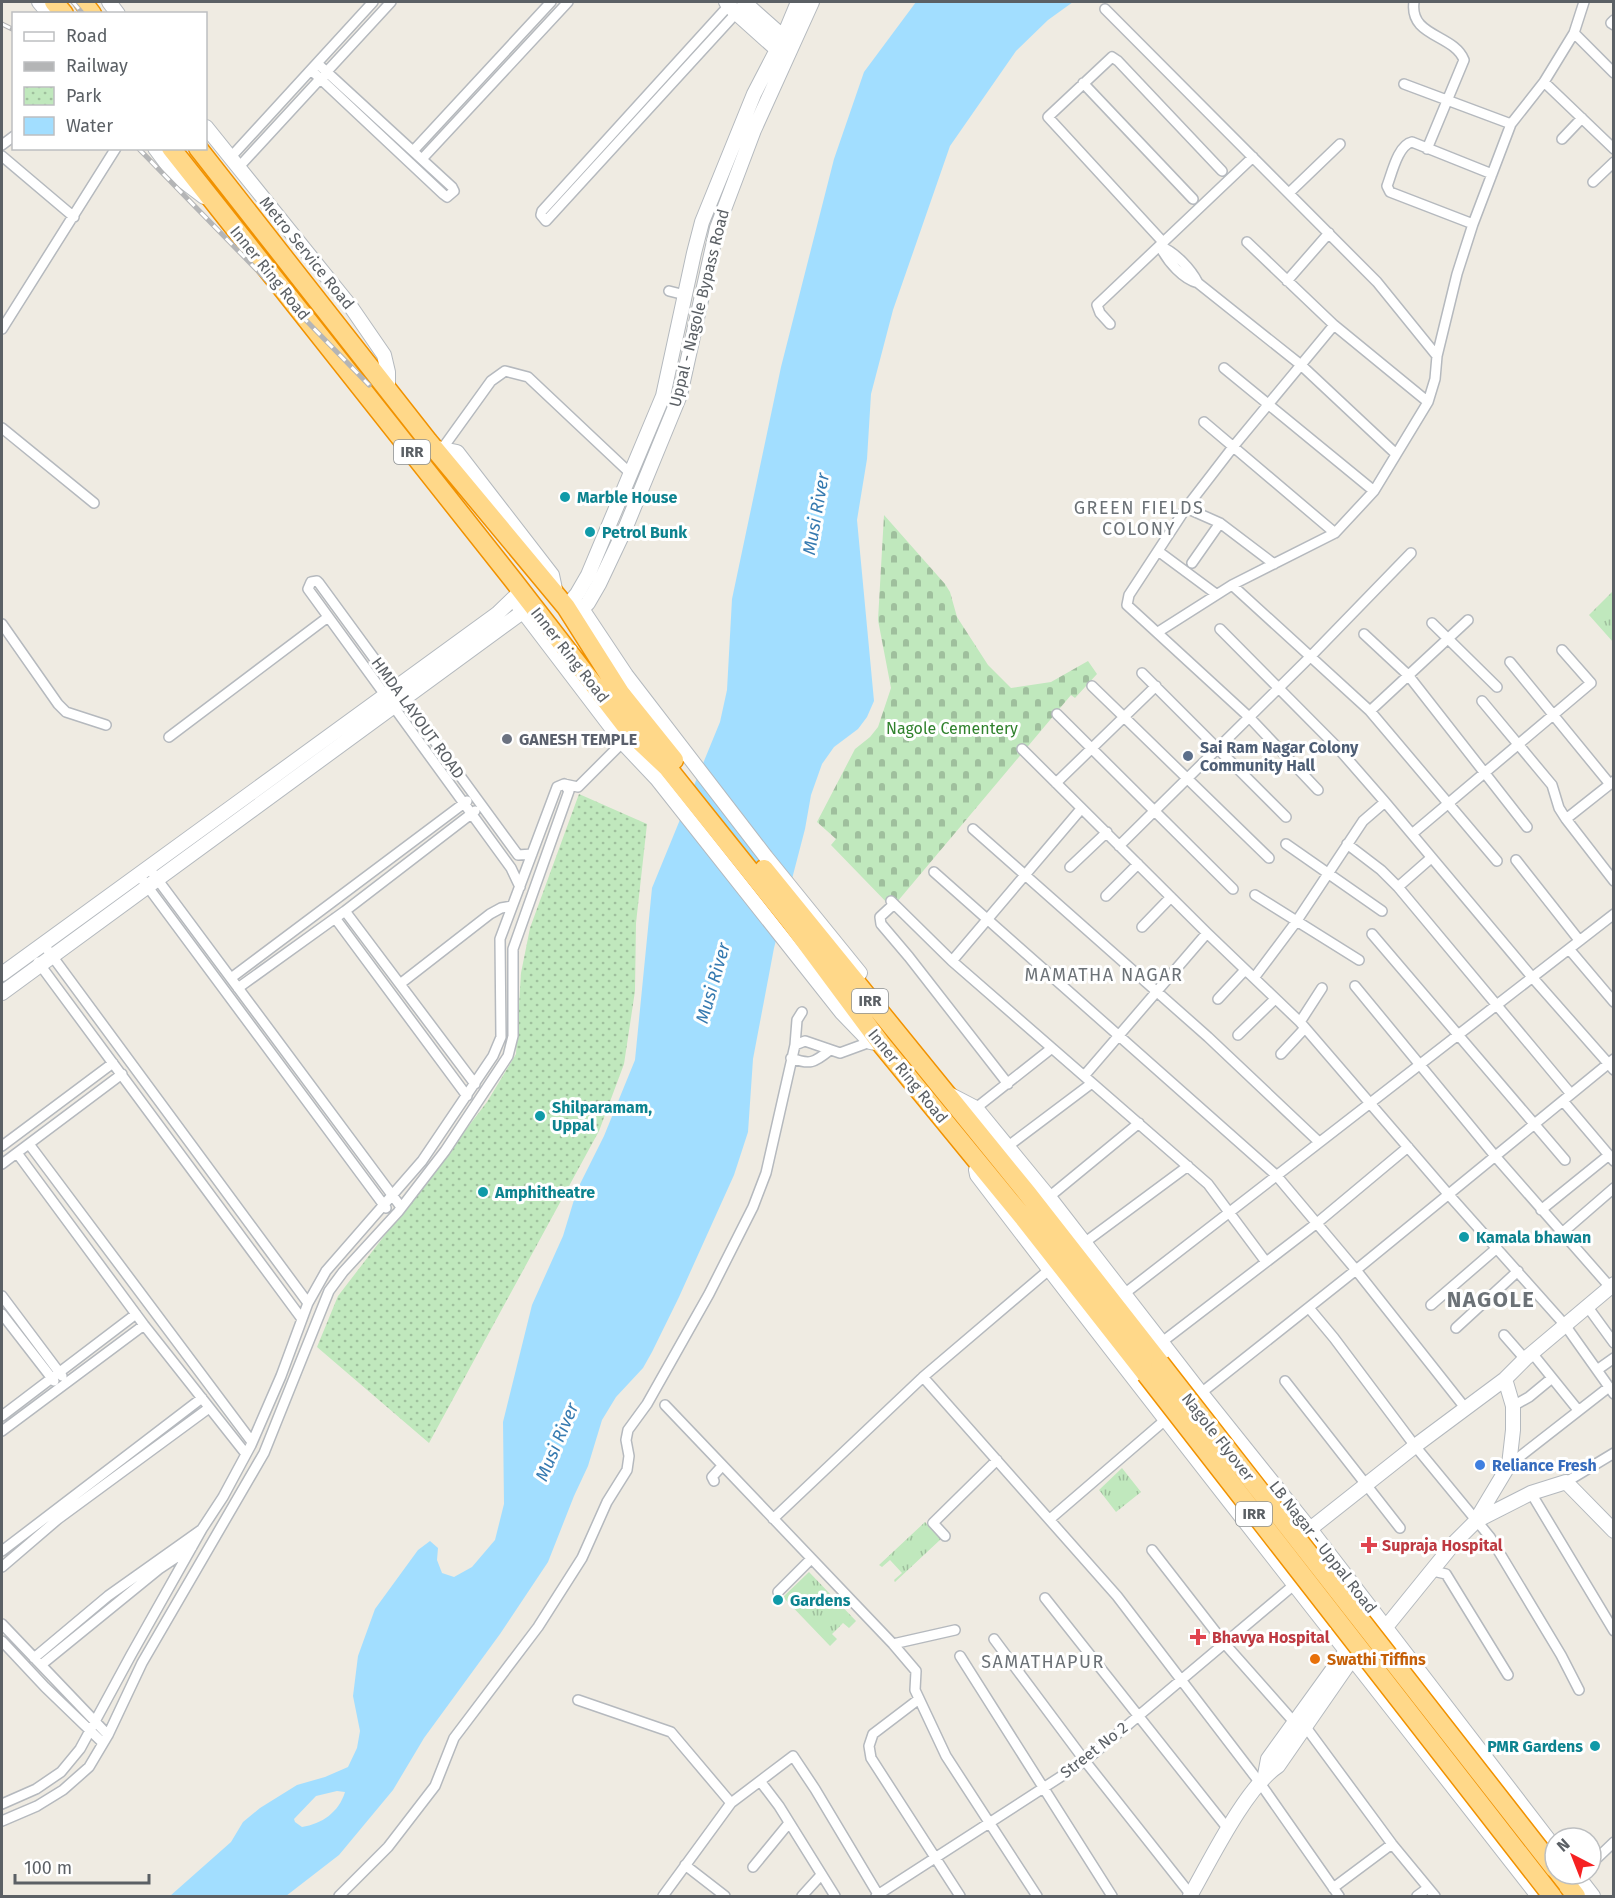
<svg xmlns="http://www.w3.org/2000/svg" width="1615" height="1898" viewBox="0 0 1615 1898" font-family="'Fira Sans',sans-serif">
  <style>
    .grass { fill: url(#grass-tufts) }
    .cemetery { fill: url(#cemetery-stones) }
    .park { fill: url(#park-dots) }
    .water { fill: #a2deff; fill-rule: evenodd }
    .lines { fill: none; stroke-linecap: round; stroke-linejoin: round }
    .street-casing { stroke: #b5b9be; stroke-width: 12 }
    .secondary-casing { stroke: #b4b9be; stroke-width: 16 }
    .highway-casing { stroke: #f19200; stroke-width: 21 }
    .street { stroke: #fff; stroke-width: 9 }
    .secondary { stroke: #fff; stroke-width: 14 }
    .highway { stroke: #ffd889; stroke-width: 18 }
    .rail-casing { stroke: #b4b5b6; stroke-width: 5 }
    .rail { stroke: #fff; stroke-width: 3; stroke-dasharray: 9; stroke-linecap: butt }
    .highway-bridge-casing { stroke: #f19200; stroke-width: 21; stroke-linecap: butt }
    .highway-bridge { stroke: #ffd889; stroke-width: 18 }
    .culture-dot { fill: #0f9aa8; stroke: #fff; stroke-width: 2 }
    .worship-dot { fill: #6b7280; stroke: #fff; stroke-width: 2 }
    .service-dot { fill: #5c6f8a; stroke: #fff; stroke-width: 2 }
    .shop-dot { fill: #3f7fe0; stroke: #fff; stroke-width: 2 }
    .health-dot { fill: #e0444e; stroke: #fff; stroke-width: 2 }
    .food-dot { fill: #e8710a; stroke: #fff; stroke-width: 2 }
    .labels { text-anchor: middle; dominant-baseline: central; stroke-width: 6; stroke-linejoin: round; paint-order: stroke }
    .shield { fill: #fff; stroke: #8c9093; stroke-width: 1.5 }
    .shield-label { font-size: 15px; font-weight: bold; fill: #5b6065 }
    .street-label { font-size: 16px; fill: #5b6065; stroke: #fff }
    .culture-label { font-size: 16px; font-weight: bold; fill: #0d838f; stroke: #fff; text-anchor: start }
    .park-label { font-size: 16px; fill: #30822d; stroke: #fff }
    .worship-label { font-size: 16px; font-weight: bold; fill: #5b616d; stroke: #fff; text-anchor: start }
    .service-label { font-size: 16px; font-weight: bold; fill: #4e5e75; stroke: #fff; text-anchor: start }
    .shop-label { font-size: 16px; font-weight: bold; fill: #366cbe; stroke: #fff; text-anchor: start }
    .health-label { font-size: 16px; font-weight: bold; fill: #be3a42; stroke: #fff; text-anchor: start }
    .food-label { font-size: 16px; font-weight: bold; fill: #c56008; stroke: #fff; text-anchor: start }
    .neighbourhood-label { font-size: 18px; letter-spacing: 1.5px; fill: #6c7277; stroke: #fff }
    .water-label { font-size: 18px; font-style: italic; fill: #367ab0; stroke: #fff }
    .district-label { font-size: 22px; font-weight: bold; letter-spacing: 1.5px; fill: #6c7277; stroke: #fff }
  </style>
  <defs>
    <pattern id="grass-tufts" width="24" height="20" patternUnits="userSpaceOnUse" patternTransform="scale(1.5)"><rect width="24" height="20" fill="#c0e8bd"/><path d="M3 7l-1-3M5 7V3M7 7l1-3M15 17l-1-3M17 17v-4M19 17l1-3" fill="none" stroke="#9fbf9d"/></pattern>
    <pattern id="cemetery-stones" width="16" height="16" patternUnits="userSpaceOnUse" patternTransform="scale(1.5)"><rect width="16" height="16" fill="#c0e8bd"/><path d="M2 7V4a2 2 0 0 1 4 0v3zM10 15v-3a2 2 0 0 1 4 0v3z" fill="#9fbf9d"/></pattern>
    <pattern id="park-dots" width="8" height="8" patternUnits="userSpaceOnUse" patternTransform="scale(1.5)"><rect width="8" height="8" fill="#c0e8bd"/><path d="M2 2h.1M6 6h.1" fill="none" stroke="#9fbf9d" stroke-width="1.8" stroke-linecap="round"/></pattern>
  </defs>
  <rect width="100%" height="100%" fill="#efebe2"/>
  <path class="grass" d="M 1613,591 L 1613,642 L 1589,615 Z
    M 1122,1468 L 1141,1492 L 1116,1512 L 1099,1490 Z
    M 925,1522 L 941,1539 L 895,1582 L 894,1580 L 902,1573 L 890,1560 L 882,1567 L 879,1565 Z
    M 809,1572 L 856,1621 L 849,1628 L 843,1623 L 832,1634 L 837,1639 L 830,1646 L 783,1597 Z"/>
  <path class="cemetery" d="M 884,515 L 945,584 L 950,592 L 957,617 L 988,665 L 1011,688 L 1051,682 L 1088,661 L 1097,674 L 1075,698 L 1071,695 L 892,908 L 831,845 L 836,839 L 817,822 L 855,749 L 870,737 L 878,727 L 891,688 L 878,620 Z"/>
  <path class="park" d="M 579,794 L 647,824 L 636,923 L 635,991 L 624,1064 L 599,1131 L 429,1443 L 317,1347 L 338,1296 L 487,1102 L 516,1054 L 521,973 L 530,928 Z"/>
  <path class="water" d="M 916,2 L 1073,2 L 1048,20 L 1016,51 L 950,146 L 893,310 L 871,394 L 867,459 L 857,520 L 874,701 L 867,717 L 858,729 L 834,747 L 822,764 L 811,795 L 805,829 L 774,948 L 753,1059 L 748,1132 L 734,1175 L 679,1297 L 652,1352 L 643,1368 L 616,1397 L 602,1420 L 588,1466 L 574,1496 L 548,1562 L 500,1634 L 424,1738 L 393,1790 L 339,1855 L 286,1896 L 170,1896 L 231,1842 L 243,1822 L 260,1808 L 297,1785 L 325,1777 L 348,1767 L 357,1748 L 360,1731 L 353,1696 L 358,1656 L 375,1609 L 418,1550 L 430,1541 L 438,1548 L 437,1560 L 442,1573 L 454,1577 L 472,1567 L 495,1540 L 504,1504 L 503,1422 L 532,1305 L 563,1236 L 577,1190 L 604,1136 L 635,1060 L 652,888 L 720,722 L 727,690 L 732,599 L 781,367 L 834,159 L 864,72 ZM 337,1791 L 345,1792 C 339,1812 322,1824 302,1827 L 295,1822 L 294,1819 L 316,1796 Z"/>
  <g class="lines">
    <g class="street-casing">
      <path id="street" d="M 732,2 L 542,211 L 541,215 L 546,221 L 739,10
        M 1414,2 C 1409,37 1454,34 1464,60 L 1427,149
        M 1105,9 L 1377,282 L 1437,356
        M 1614,20 L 1611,23 L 1614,25
        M 1574,33 L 1614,73
        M 311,70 L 443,194 L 447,197 L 454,191 L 452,187 L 317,63
        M 1544,82 L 1614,149
        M 1083,83 L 1193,199
        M 1404,84 L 1511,124
        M 1562,139 L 1582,118
        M 2,145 L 14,136
        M 413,151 L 551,2
        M 2,156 L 74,217
        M 230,158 L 373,2
        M 422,159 L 568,2
        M 238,168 L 391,2
        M 1593,182 L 1614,162
        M 1289,193 L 1340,144
        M 1473,224 L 1390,192 L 1387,186 C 1392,173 1398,145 1412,142 L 1492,174
        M 1163,242 L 1048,117 L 1112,57 L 1118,61 L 1222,171
        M 1247,242 L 1334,325 L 1428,402
        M 1160,246 C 1175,252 1191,269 1198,283 L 1301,365 L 1396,454
        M 1161,248 C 1168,262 1183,279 1198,283
        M 1287,281 L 1329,233
        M 669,291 L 685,295
        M 1110,324 L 1100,313 L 1097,305 L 1253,157
        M 2,329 L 116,148
        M 1224,368 L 1374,491
        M 1204,422 L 1335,533
        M 2,428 L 94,503
        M 442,449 L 491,381 L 505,371 L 528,377 L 631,474
        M 1186,508 L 1220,523 L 1274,564
        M 1158,551 L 1216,594
        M 1192,563 L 1220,523
        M 1232,585 L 1370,711 L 1497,861
        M 1432,623 L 1497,687
        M 2,624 L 58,704 L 66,712 L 106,725
        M 1220,629 L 1337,747 L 1385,802 L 1532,977 L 1614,1070
        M 1158,632 L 1232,585 L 1335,533 L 1374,491 L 1428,402 L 1435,379 L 1437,356 L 1457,274 L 1473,224 L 1511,124 L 1544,82 L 1574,33 L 1584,2
        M 1364,634 L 1408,675 L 1527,827
        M 1510,662 L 1609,783
        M 1142,673 L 1286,817
        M 1092,686 L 1124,717 L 1156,686
        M 1482,701 L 1552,785 L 1559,808 L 1566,819 L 1614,881
        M 1370,711 L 1468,620
        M 1057,714 L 1233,889
        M 169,737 L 328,617
        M 1022,749 L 1207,933 L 1300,1022 L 1449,1195 L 1565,1325 L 1614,1394
        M 1056,783 L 1124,717 L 1269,858
        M 564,784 L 578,787 L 626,739
        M 1318,790 L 1249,717 L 1127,605 L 1129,595 L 1186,508 L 1233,447 L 1334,325
        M 1566,819 L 1614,781
        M 973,829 L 1208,1037 L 1319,1142
        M 1412,834 L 1591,683 L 1562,650
        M 1286,844 L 1382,911
        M 1347,844 L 1381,870 L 1398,887 L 1431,858
        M 1119,846 L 1310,657 L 1411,553
        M 1516,860 L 1579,940
        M 1070,867 L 1107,832
        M 149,868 L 401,1207
        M 934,872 L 1276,1175 L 1356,1270 L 1466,1409
        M 139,875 L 386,1208
        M 520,887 L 511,868 L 308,589 L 311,582 L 317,581 L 319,583 L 518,855 L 532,854
        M 1398,887 L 1571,1094
        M 1255,895 L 1359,960
        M 1106,896 L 1138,864
        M 891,901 L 952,961 L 1208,1184 L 1266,1262
        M 894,904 L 880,917 L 881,924 L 909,957 L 1008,1084
        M 345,911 L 475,1084
        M 335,918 L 467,1096
        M 1142,927 L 1171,897
        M 1372,934 L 1565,1160
        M 44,945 L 308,1303
        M 1569,949 L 1614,1002
        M 952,961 L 1081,809
        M 38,962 L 302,1319
        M 231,978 L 467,801
        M 1254,978 L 1296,922 L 1363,821 L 1385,802
        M 400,984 L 490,914 L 501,908 L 512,906
        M 1355,986 L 1495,1156 L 1610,1287
        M 238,988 L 345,911 L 475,811
        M 1218,999 L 1245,970
        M 802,1012 L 797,1020 L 795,1045 L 805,1041 L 840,1053 L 870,1042
        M 1300,1022 L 1322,988
        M 1238,1035 L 1275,999
        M 1281,1054 L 1305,1028
        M 791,1058 C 810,1065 814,1063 830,1050
        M 1084,1076 L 1207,933
        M 1563,1101 L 1614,1161
        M 976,1108 L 1052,1048
        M 29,1144 L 252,1442
        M 2,1146 L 113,1063
        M 1007,1147 L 1092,1083
        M 17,1153 L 144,1325 L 246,1454
        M 2,1164 L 122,1074
        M 1049,1197 L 1139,1123
        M 1541,1210 L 1609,1155
        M 1562,1233 L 1614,1188
        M 1084,1243 L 1188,1166
        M 1124,1294 L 1614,914
        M 2,1296 L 62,1376
        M 1431,1305 L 1497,1248
        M 1587,1306 L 1614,1343
        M 1309,1308 L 1334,1338 L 1415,1446 L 1490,1537 L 1561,1655 L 1579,1690
        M 2,1314 L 54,1381
        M 1456,1328 L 1518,1271
        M 1504,1335 L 1525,1359
        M 1162,1342 L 1317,1223 L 1408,1147
        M 1532,1353 L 1578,1410
        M 1597,1370 L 1614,1358
        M 923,1377 L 1117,1596 L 1260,1783 L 1339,1896
        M 1285,1381 L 1400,1528
        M 1201,1393 L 1356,1270 L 1614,1059
        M 665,1405 L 893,1644 L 916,1671 L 915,1690 L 946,1756 L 1037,1896
        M 1513,1406 L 1529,1397 L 1552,1378
        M 2,1416 L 136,1314
        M 2,1431 L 144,1325
        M 1509,1465 L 1609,1387
        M 714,1481 L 712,1477 L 722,1466
        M 1566,1482 L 1614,1453
        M 1531,1493 L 1614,1631
        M 773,1519 L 923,1377 L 1050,1269
        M 1050,1519 L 1164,1421
        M 945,1536 L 933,1523 L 997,1460
        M 1152,1550 L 1225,1644 L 1294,1722
        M 2,1551 L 202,1398
        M 2,1567 L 58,1519 L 209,1408
        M 1433,1571 L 1446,1574 L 1508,1675
        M 778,1592 L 811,1559
        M 1045,1598 L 1228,1829
        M 2,1624 L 108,1735
        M 994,1639 L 1085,1761 L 1191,1895
        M 2,1641 L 45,1687 L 103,1743
        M 893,1644 L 955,1630
        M 960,1656 L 1112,1896
        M 34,1658 L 108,1596 L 201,1530
        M 41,1665 L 159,1569 L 192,1547
        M 919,1699 L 873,1734 L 869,1746 L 871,1758 L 960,1896
        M 578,1700 L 671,1732 L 731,1803
        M 1305,1726 L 1392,1844 L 1435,1896
        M 760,1781 L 779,1806 L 835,1896
        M 2,1804 L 36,1789 L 61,1772 L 80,1749 L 131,1655 L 202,1529 L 223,1497 L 251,1445 L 281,1376 L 308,1303 L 326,1271 L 422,1161 L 493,1056 L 501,1037 L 500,939 L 557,787 L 564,784 L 569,791 L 513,949 L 513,1036 L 508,1056 L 445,1151 L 398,1212 L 343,1272 L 329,1291 L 264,1453 L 142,1663 L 108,1735 L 89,1767 L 63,1790 L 37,1806 L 2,1821
        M 1591,1864 L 1614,1842
        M 685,1865 L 725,1896
        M 753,1867 L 789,1823
        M 1333,1888 L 1392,1844
        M 339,1896 L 388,1847 L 435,1786 L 454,1738 L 538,1627 L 582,1558 L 607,1502 L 627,1470 L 629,1456 L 626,1440 L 628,1430 L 647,1404 L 709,1294 L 753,1207 L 766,1173 L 795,1045
        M 663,1896 L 731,1803 L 793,1756 L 815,1789 L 879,1896
        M 802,1896 L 821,1875
        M 876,1896 L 1085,1761 L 1295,1584
        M 1417,1896 L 1428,1888"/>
    </g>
    <g class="secondary-casing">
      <path id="secondary" d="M 39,2 L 49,14
        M 109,2 L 118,14
        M 726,2 L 735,12 L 783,55
        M 744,2 L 789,42
        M 206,127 L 351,307 L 384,355 L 388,372 L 388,389
        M 155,148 L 175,175 L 204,197
        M 433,447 L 457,452 L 552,575 L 556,594
        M 576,604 L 582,609 L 626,675 L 766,857 L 860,973
        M 518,605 L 623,743 L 657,779 L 842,1013 L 870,1042 L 880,1044
        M 566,607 L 577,594 L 588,575 L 663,396 L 694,253 L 702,222 L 754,94 L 783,38 L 798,2
        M 573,618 L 588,603 L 599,584 L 625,529 L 680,395 L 717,228 L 754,130 L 812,2
        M 2,974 L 497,614 L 521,591
        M 2,993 L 532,605
        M 951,1095 L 976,1108 L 1049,1197 L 1201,1393 L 1310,1529 L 1555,1848
        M 976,1170 L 977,1175 C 1161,1417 1351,1656 1538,1896
        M 1476,1520 L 1509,1465 L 1513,1430 L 1513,1406 L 1505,1379
        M 1310,1529 L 1415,1446 L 1505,1379 L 1525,1359 L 1614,1284
        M 1386,1627 L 1455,1542 L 1476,1521 L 1531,1493 L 1566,1482 L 1614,1531
        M 1265,1775 L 1268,1759 L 1346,1651
        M 1576,1874 L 1593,1896
        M 1190,1896 C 1210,1861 1246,1787 1278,1766 L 1352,1659"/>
    </g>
    <g class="highway-casing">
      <path id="highway" d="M 54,2 L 64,14
        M 83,2 L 92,14
        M 171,148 L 513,580 L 632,734 L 667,767 L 790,921 L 882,1045 L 1023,1217 L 1146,1374
        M 198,148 L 428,441 L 566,607 L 621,694 L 674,760
        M 764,869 L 1027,1193 L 1160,1363
        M 1559,1874 L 1576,1896"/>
    </g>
    <use href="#street" class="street"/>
    <use href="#secondary" class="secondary"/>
    <use href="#highway" class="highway"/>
    <g class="rail-casing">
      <path id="rail" d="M 73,2 L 83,14
        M 2,24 L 14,30
        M 138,148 L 369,385"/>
    </g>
    <use href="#rail" class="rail"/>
    <g class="highway-bridge-casing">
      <path id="highway-bridge" d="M 1160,1363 L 1555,1869
        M 1146,1374 L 1552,1896"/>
    </g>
    <use href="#highway-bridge" class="highway-bridge"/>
  </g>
  <g class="culture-dot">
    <circle cx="565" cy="497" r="6"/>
    <circle cx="590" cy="532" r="6"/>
    <circle cx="540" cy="1116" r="6"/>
    <circle cx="483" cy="1192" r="6"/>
    <circle cx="1464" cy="1237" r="6"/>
    <circle cx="778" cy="1600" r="6"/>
    <circle cx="1595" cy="1746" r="6"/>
  </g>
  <circle class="worship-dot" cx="507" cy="739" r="6"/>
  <circle class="service-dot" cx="1188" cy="756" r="6"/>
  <circle class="shop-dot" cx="1480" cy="1465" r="6"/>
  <g class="health-dot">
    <path d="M1366 1536h6v6h6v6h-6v6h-6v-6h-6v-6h6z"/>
    <path d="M1195 1628h6v6h6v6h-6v6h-6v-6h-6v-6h6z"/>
  </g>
  <circle class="food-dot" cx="1315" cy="1659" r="6"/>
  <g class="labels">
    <g class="shield">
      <rect x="394" y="440" width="36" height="24" rx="4.5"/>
      <rect x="852" y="989" width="36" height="24" rx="4.5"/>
      <rect x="1236" y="1502" width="36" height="24" rx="4.5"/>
    </g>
    <g class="shield-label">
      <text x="412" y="452">IRR</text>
      <text x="870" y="1001">IRR</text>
      <text x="1254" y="1514">IRR</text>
    </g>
    <g class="street-label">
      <text transform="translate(307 253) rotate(51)">Metro Service Road</text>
      <text transform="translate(270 273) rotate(51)">Inner Ring Road</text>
      <text transform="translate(699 308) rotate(-76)">Uppal - Nagole Bypass Road</text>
      <text transform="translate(570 655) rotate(52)">Inner Ring Road</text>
      <text transform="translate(418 718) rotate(54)">HMDA LAYOUT ROAD</text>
      <text transform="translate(908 1076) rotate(51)">Inner Ring Road</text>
      <text transform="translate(1218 1437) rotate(52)">Nagole Flyover</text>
      <text transform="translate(1323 1547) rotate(52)">LB Nagar - Uppal Road</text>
      <text transform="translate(1094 1750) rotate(-38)">Street No 2</text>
    </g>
    <g class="culture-label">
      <text x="577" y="497">Marble House</text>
      <text x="602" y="532">Petrol Bunk</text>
      <text x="552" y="1107">Shilparamam,<tspan x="552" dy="18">Uppal</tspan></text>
      <text x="495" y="1192">Amphitheatre</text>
      <text x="1476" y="1237">Kamala bhawan</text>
      <text x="790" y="1600">Gardens</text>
      <text x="1583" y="1746" text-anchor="end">PMR Gardens</text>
    </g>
    <g class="park-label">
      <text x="952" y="728">Nagole Cementery</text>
    </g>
    <g class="worship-label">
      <text x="519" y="739">GANESH TEMPLE</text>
    </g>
    <g class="service-label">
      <text x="1200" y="747">Sai Ram Nagar Colony<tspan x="1200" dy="18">Community Hall</tspan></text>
    </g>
    <g class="shop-label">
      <text x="1492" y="1465">Reliance Fresh</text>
    </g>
    <g class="health-label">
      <text x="1382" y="1545">Supraja Hospital</text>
      <text x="1212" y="1637">Bhavya Hospital</text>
    </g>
    <g class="food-label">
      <text x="1327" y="1659">Swathi Tiffins</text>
    </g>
    <g class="neighbourhood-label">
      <text x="1139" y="508">GREEN FIELDS<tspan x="1139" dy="21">COLONY</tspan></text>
      <text x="1104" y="975">MAMATHA NAGAR</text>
      <text x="1043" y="1662">SAMATHAPUR</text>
    </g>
    <g class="water-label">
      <text transform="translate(816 514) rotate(-80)">Musi River</text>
      <text transform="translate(713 983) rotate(-74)">Musi River</text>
      <text transform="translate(557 1442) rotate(-67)">Musi River</text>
    </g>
    <g class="district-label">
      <text x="1491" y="1299">NAGOLE</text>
    </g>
  </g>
  <rect width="1615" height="1898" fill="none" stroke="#5b6065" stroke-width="6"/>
  <rect x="12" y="12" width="195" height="138" fill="#ffffff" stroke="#bdbfc1" stroke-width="1.5"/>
  <rect x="24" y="32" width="30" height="9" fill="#ffffff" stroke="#bdbfc1" stroke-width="1.5"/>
  <text x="66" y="42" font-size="18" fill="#5b6065">Road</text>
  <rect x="24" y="62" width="30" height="9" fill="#b4b5b6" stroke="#bdbfc1" stroke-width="1.5"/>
  <text x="66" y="72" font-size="18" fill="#5b6065">Railway</text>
  <rect x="24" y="87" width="30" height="18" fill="url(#park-dots)" stroke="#bdbfc1" stroke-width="1.5"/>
  <text x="66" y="102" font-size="18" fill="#5b6065">Park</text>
  <rect x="24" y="117" width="30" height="18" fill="#a2deff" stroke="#bdbfc1" stroke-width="1.5"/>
  <text x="66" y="132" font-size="18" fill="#5b6065">Water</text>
  <g transform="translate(1573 1856) rotate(318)"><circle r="28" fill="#ffffff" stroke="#bdbfc1" stroke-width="1.5"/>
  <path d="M0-4.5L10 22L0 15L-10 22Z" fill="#f62122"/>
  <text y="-9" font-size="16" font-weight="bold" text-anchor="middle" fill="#5b6065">N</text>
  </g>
  <path d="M15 1874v9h134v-9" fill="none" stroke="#5b6065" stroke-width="3"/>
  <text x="24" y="1874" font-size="18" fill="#5b6065" stroke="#ffffff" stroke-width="4.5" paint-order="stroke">100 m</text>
</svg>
